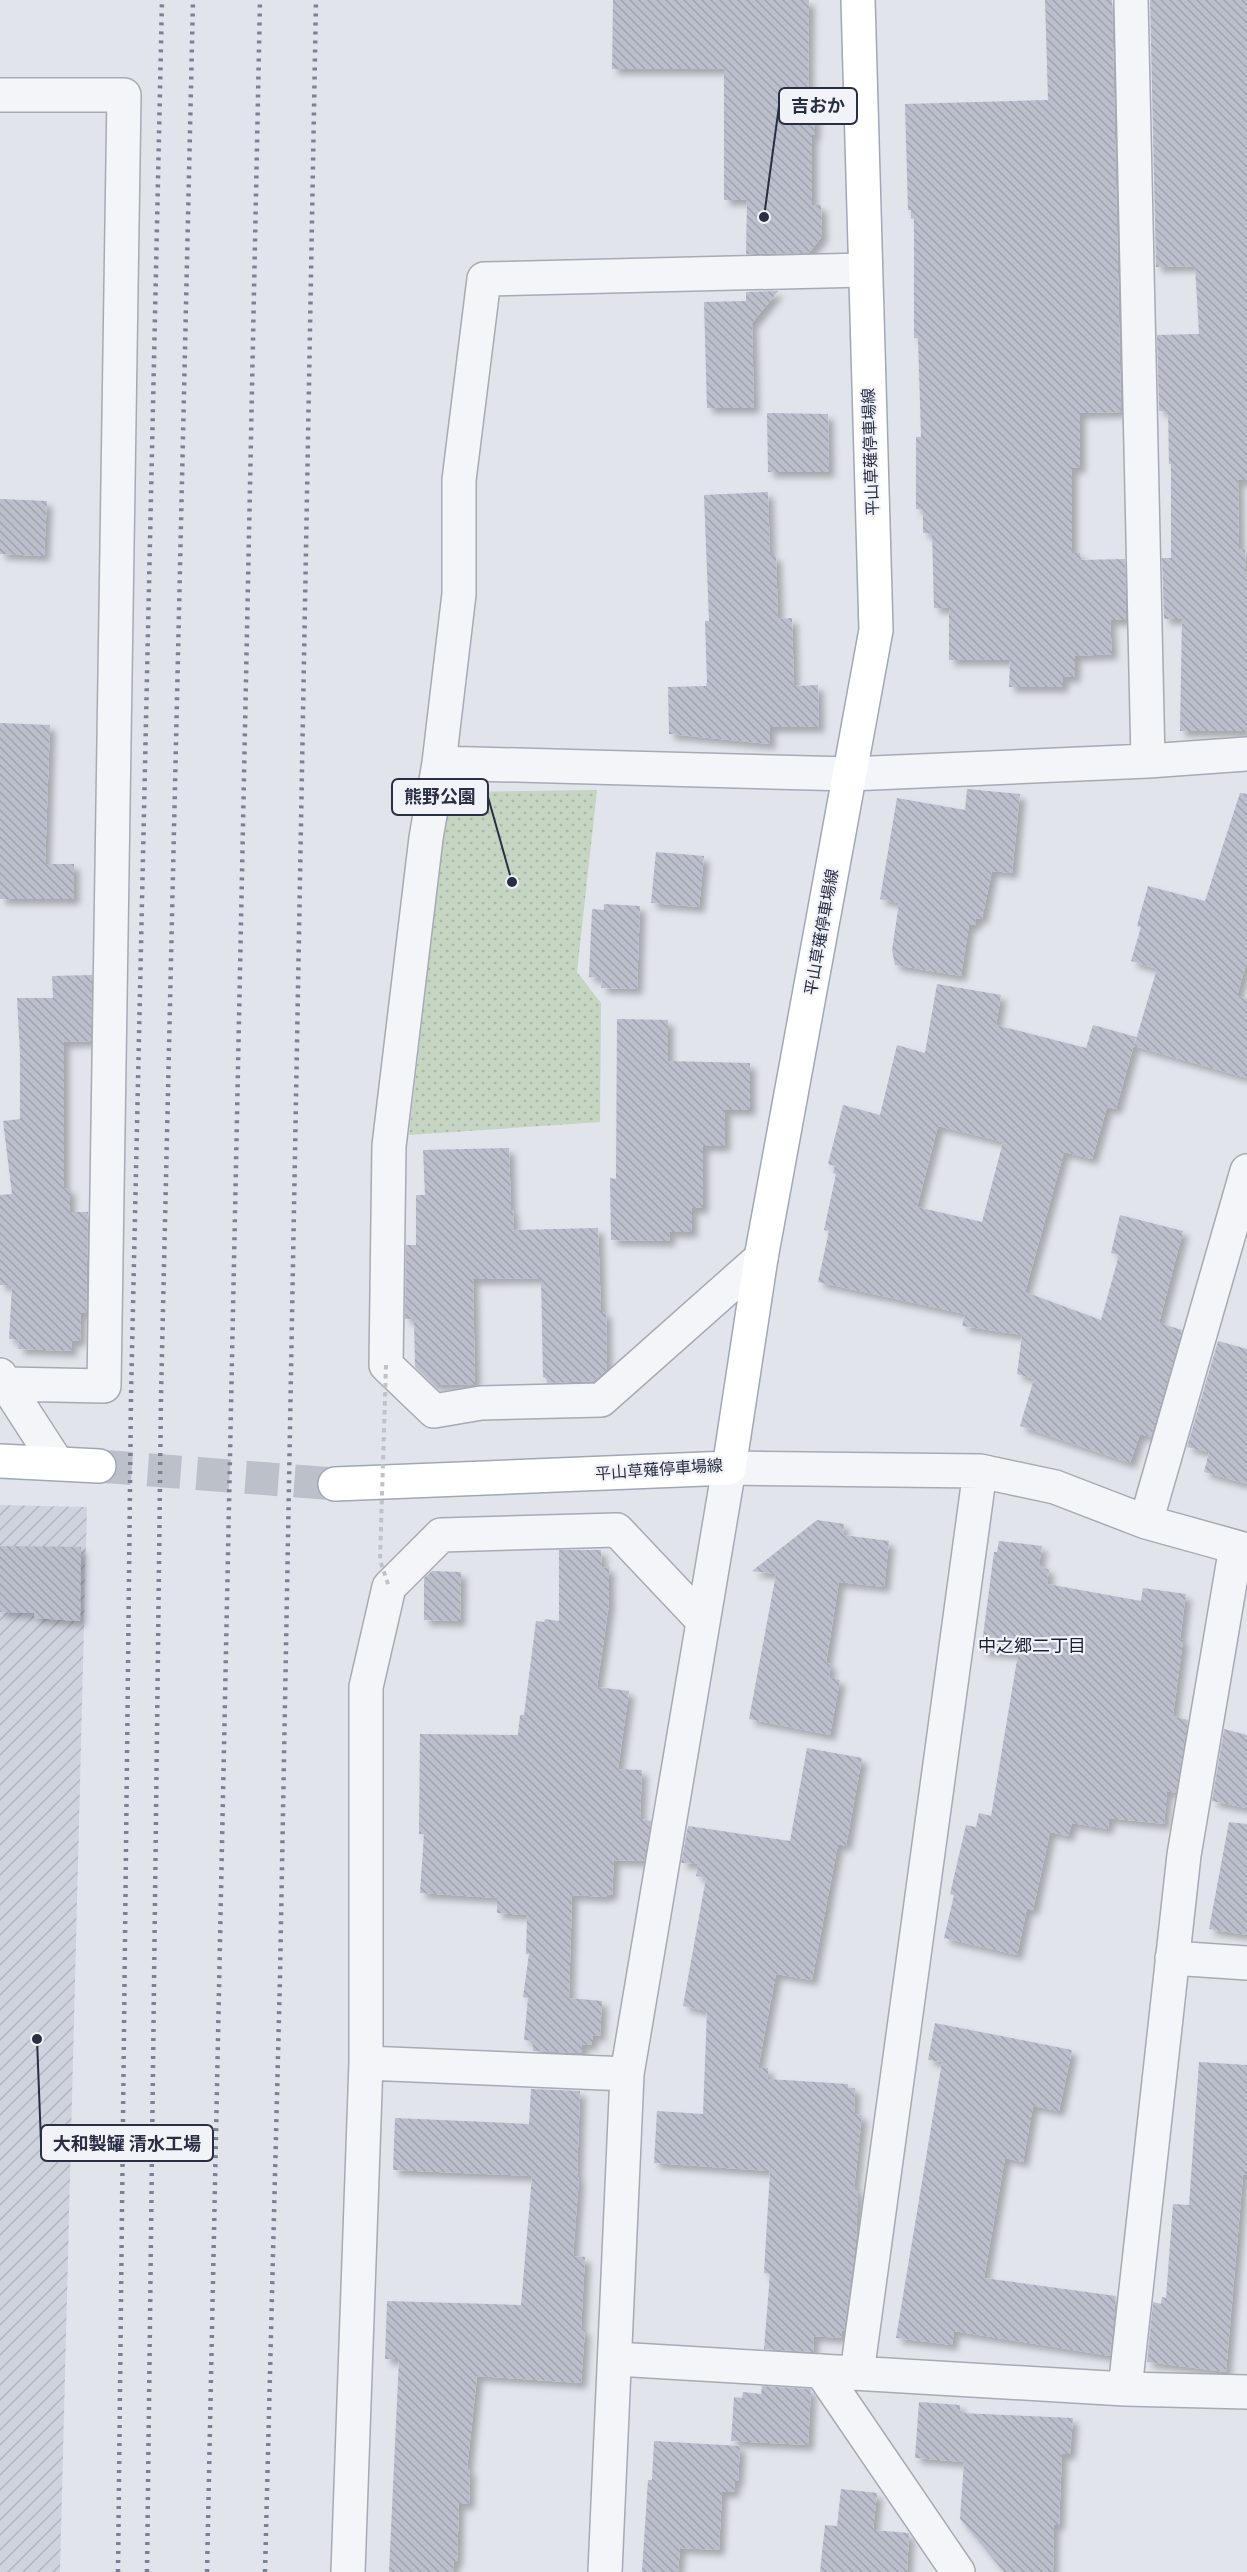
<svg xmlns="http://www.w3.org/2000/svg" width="1247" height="2572" viewBox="0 0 1247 2572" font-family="Ubuntu,'Noto Sans JP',sans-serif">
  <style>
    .industrial { fill: url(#industrial-furrows) }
    .green { fill: url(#green-dots) }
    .building { fill: url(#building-back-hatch); fill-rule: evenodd; filter: url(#shadow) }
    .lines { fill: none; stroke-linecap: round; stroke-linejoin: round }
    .major-tunnel { stroke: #bcc0c9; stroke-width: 33; stroke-dasharray: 33 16; stroke-linecap: butt }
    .minor-casing { stroke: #a6aab5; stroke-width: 36 }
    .major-casing { stroke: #a0a7b7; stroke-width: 36 }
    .minor { stroke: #f4f5f8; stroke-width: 33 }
    .major { stroke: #fff; stroke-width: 33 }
    .rail { stroke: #7a8195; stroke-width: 4.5; stroke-dasharray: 3 6; stroke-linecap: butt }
    .path-bridge { stroke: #bfc2c9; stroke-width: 4; stroke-dasharray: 4.5 4.5; stroke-linecap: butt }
    .labels { text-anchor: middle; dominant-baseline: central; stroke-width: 4.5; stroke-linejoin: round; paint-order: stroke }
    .street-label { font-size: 16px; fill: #282f43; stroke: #f1f3f8 }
    .neighbourhood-label { font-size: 18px; fill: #1b2134; stroke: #f1f3f8 }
    .leader { fill: none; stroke: #282f43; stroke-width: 2 }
    .callout-dot { fill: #282f43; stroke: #f1f3f8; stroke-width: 2 }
    .callout { fill: #f1f3f8; stroke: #282f43; stroke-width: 2 }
    .callout-label { font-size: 18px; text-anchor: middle; font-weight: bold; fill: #282f43 }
  </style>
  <defs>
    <pattern id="industrial-furrows" width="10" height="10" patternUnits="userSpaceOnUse" patternTransform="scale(1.5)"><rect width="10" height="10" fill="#cfd3dd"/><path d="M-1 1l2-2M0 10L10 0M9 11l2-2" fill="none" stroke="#b2b5bf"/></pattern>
    <pattern id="green-dots" width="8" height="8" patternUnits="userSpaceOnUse" patternTransform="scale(1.5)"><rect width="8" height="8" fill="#c5d5c2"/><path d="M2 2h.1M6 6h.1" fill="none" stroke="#a9b7a8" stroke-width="1.8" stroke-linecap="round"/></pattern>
    <pattern id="building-back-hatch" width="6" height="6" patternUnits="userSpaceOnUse" patternTransform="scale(1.5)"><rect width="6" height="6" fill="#bbbfcb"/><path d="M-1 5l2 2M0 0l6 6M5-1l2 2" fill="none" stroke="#a1a4b0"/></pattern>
    <filter id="shadow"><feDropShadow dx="5.5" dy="5.5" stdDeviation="3" flood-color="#0004"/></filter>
  </defs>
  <rect width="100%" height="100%" fill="#e1e4eb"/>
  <path class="industrial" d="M 0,1505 L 87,1507 L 60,2572 L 0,2572 Z"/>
  <path class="green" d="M 597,790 L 577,972 L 601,1003 L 600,1122 L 409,1135 L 448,792 Z"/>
  <path class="building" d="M 613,0 L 809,0 L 808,101 L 815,102 L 815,135 L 812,135 L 812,205 L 821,205 L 822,236 L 809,253 L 746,254 L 747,200 L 724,200 L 724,69 L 612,69 Z
    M 1045,0 L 1112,0 L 1121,412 L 1080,413 L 1080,468 L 1072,468 L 1072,553 L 1080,553 L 1081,560 L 1125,559 L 1126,620 L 1110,620 L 1112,654 L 1075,656 L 1075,677 L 1063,677 L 1063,687 L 1009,687 L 1010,660 L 949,660 L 949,608 L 934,608 L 932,533 L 923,533 L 923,509 L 916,509 L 916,437 L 921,437 L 918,338 L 914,338 L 914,219 L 911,218 L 911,210 L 908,210 L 905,104 L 1048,100 Z
    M 1150,0 L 1247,0 L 1247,480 L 1238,480 L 1239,550 L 1245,549 L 1247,590 L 1247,731 L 1180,731 L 1182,619 L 1164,619 L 1162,558 L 1171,558 L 1171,464 L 1169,464 L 1168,411 L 1159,411 L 1157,335 L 1199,334 L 1195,266 L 1156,267 Z
    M 778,291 L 752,323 L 754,408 L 707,408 L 704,302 L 746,301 L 746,292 Z
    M 767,413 L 828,414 L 829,472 L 768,472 Z
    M 768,492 L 770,556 L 776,556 L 778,619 L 792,618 L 794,686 L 818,685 L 819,727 L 770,727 L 770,744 L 669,734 L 668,687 L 706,686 L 707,682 L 705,621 L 709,621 L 704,495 Z
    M 0,499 L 47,501 L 44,556 L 0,554 Z
    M 0,723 L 50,725 L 45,864 L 74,864 L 74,899 L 0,899 Z
    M 967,789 L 1020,794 L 1012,873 L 992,871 L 982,919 L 976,918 L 975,925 L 969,925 L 961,976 L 895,965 L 892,950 L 899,903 L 880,899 L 897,798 L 965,810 Z
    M 1240,793 L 1247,794 L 1247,961 L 1237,996 L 1247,999 L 1247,1078 L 1134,1046 L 1157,969 L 1131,961 L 1141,927 L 1137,926 L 1148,886 L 1205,901 Z
    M 656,852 L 704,856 L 699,907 L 651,903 Z
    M 604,904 L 640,906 L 637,989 L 601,988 L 602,978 L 589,977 L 592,909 L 604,910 Z
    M 92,975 L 91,1041 L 64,1042 L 64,1188 L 70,1188 L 70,1212 L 88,1212 L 86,1313 L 81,1313 L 80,1341 L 71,1341 L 72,1351 L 18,1349 L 19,1340 L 9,1339 L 12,1286 L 0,1285 L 0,1195 L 12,1194 L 3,1121 L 20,1119 L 20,1053 L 17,998 L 53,998 L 52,976 Z
    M 937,984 L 1001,995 L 996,1025 L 1086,1048 L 1093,1025 L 1136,1037 L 1116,1109 L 1107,1107 L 1092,1159 L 1064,1152 L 1025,1292 L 1101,1320 L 1119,1255 L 1111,1253 L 1120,1215 L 1183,1231 L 1159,1323 L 1182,1330 L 1151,1437 L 1140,1434 L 1130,1463 L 1020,1426 L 1034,1379 L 1017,1374 L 1022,1335 L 962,1326 L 965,1314 L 818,1282 L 829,1231 L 824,1230 L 836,1174 L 833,1173 L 835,1166 L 828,1164 L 843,1105 L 880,1115 L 897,1045 L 925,1053 ZM 938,1126 L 1003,1142 L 982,1222 L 917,1207 Z
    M 617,1019 L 668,1020 L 668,1061 L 750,1063 L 750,1110 L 725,1110 L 725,1146 L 703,1146 L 703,1208 L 692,1208 L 692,1232 L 669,1232 L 670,1241 L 611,1240 L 610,1178 L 616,1179 Z
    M 509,1148 L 511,1210 L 513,1210 L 514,1230 L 598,1228 L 601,1312 L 606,1312 L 607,1369 L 594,1381 L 547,1383 L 547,1379 L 543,1377 L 541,1278 L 473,1279 L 475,1384 L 434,1385 L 415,1367 L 414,1319 L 405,1319 L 406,1245 L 416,1245 L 416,1195 L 425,1195 L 423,1150 Z
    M 1218,1341 L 1247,1349 L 1247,1484 L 1204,1472 L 1209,1452 L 1187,1447 Z
    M 817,1520 L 844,1524 L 843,1535 L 889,1541 L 884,1587 L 839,1582 L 826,1663 L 831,1664 L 829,1677 L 840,1680 L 830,1735 L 749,1719 L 776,1574 L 752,1571 Z
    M 999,1541 L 1042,1546 L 1039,1565 L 1049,1570 L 1047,1584 L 1141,1601 L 1143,1588 L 1186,1594 L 1180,1639 L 1183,1640 L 1173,1716 L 1188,1720 L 1176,1793 L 1167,1791 L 1164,1824 L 1109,1818 L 1108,1829 L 1072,1823 L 1068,1836 L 1050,1832 L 1033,1910 L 1027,1908 L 1017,1955 L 944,1938 L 954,1895 L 950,1894 L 966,1825 L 976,1827 L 979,1813 L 991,1816 L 1018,1654 L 981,1651 L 994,1552 L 997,1552 Z
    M 0,1546 L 81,1547 L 80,1621 L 34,1618 L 34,1613 L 0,1612 Z
    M 559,1550 L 601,1550 L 602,1568 L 609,1567 L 609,1604 L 597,1687 L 629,1691 L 618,1769 L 642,1770 L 640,1819 L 651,1821 L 644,1861 L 614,1860 L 612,1895 L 607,1894 L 606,1897 L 572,1895 L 569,1998 L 602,2001 L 600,2036 L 593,2035 L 591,2045 L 582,2044 L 582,2053 L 533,2051 L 533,2041 L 524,2040 L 528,1998 L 523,1997 L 529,1954 L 526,1954 L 527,1915 L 497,1913 L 497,1898 L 420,1893 L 424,1834 L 419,1834 L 420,1734 L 518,1735 L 520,1715 L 524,1715 L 536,1621 L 544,1622 L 545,1619 L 559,1621 Z
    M 432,1571 L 461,1572 L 460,1621 L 424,1620 L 424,1578 Z
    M 1224,1729 L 1247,1735 L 1247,1808 L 1212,1801 Z
    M 807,1748 L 862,1758 L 846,1846 L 838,1844 L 812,1980 L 776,1974 L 758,2068 L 768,2068 L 768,2079 L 848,2084 L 848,2088 L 855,2088 L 854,2114 L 862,2115 L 854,2189 L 858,2189 L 856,2240 L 844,2331 L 842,2331 L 841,2338 L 814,2336 L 813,2352 L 764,2349 L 770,2274 L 764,2273 L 770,2171 L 654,2163 L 657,2111 L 703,2114 L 707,2011 L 683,2006 L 706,1878 L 696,1876 L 698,1864 L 681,1863 L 688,1826 L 790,1841 Z
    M 1229,1822 L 1247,1824 L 1247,1935 L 1209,1929 Z
    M 935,2023 L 1072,2050 L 1059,2111 L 1033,2106 L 1023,2162 L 1005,2158 L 984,2278 L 1116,2296 L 1110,2356 L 954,2331 L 952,2345 L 896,2338 L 942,2062 L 928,2060 Z
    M 1199,2062 L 1247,2065 L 1247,2175 L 1243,2175 L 1226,2372 L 1147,2362 L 1153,2302 L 1161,2304 L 1162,2297 L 1166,2298 L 1173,2204 L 1189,2205 Z
    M 531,2089 L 580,2091 L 577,2177 L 579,2177 L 573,2256 L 585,2257 L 581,2330 L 585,2330 L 581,2383 L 477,2376 L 467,2469 L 470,2469 L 469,2504 L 459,2504 L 457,2562 L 454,2561 L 453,2572 L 389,2572 L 399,2359 L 385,2359 L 387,2301 L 521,2305 L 532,2176 L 393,2170 L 395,2118 L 529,2124 Z
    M 762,2386 L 811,2389 L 808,2445 L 731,2441 L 734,2397 L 742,2398 L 743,2392 L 761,2394 Z
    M 919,2402 L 960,2405 L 960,2413 L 1073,2418 L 1070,2454 L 1062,2454 L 1059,2525 L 1054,2525 L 1053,2572 L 1004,2572 L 960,2519 L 964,2462 L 915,2458 Z
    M 654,2441 L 740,2446 L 738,2481 L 735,2481 L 734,2492 L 722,2492 L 719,2550 L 680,2548 L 678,2572 L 642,2572 L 648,2480 L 652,2480 Z
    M 841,2489 L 877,2493 L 873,2530 L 909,2533 L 907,2572 L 820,2572 L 825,2525 L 837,2526 Z"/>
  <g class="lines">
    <path class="major-tunnel" d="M 99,1466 L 335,1484"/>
    <g class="minor-casing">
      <path id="minor" d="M 1131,0 L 1148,761
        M 0,95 L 124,95 L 104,1386 L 6,1384
        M 439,763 L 850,774 L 1148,761 L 1247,754
        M 761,1258 L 601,1400 L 481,1403 L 434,1411 L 386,1365 L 389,1146 L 426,838 L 439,763 L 459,594 L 459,480 L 484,279 L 864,270
        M 0,1375 L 57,1463
        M 1146,1522 L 1247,1171
        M 1172,1958 L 1247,1963
        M 366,2063 L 627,2074
        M 616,2359 L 1125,2389 L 1247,2392
        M 821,2371 L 958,2572
        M 857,2373 L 980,1471
        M 1125,2389 L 1184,1855 L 1236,1547
        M 348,2572 L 366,2063 L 366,1687 L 389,1587 L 441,1535 L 617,1530 L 703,1621
        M 605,2572 L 627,2074 L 729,1468 L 980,1471 L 1055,1487 L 1146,1522 L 1247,1550"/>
    </g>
    <g class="major-casing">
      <path id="major" d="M 0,1461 L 99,1466
        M 335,1484 L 729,1468 L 761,1258 L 876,630 L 858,0"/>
    </g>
    <use href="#minor" class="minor"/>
    <use href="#major" class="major"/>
    <path class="rail" d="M 118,2572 L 131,1397 L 162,0
      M 147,2572 L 161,1397 L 193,0
      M 207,2572 L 260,0
      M 265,2572 L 280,1977 L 316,0"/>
    <path class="path-bridge" d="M 386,1365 L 380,1560 L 389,1587"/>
  </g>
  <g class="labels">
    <g class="street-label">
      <text transform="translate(870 452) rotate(-92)">平山草薙停車場線</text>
      <text transform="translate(821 932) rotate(-80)">平山草薙停車場線</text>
      <text transform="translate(659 1469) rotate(-4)">平山草薙停車場線</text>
    </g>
    <g class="neighbourhood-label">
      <text x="1032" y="1645">中之郷二丁目</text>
    </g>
  </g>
  <path class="leader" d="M764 217L779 106M512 882L488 797M37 2039L41 2143"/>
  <g class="callout-dot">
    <circle cx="764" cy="217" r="6"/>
    <circle cx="512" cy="882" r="6"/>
    <circle cx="37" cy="2039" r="6"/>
  </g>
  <g class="callout">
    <rect x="779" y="88" width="78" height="36" rx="6"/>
    <rect x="392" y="779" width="96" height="36" rx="6"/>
    <rect x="41" y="2125" width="172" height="36" rx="6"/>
  </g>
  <g class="callout-label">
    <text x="818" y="112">吉おか</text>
    <text x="440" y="803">熊野公園</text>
    <text x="127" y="2150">大和製罐 清水工場</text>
  </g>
</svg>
